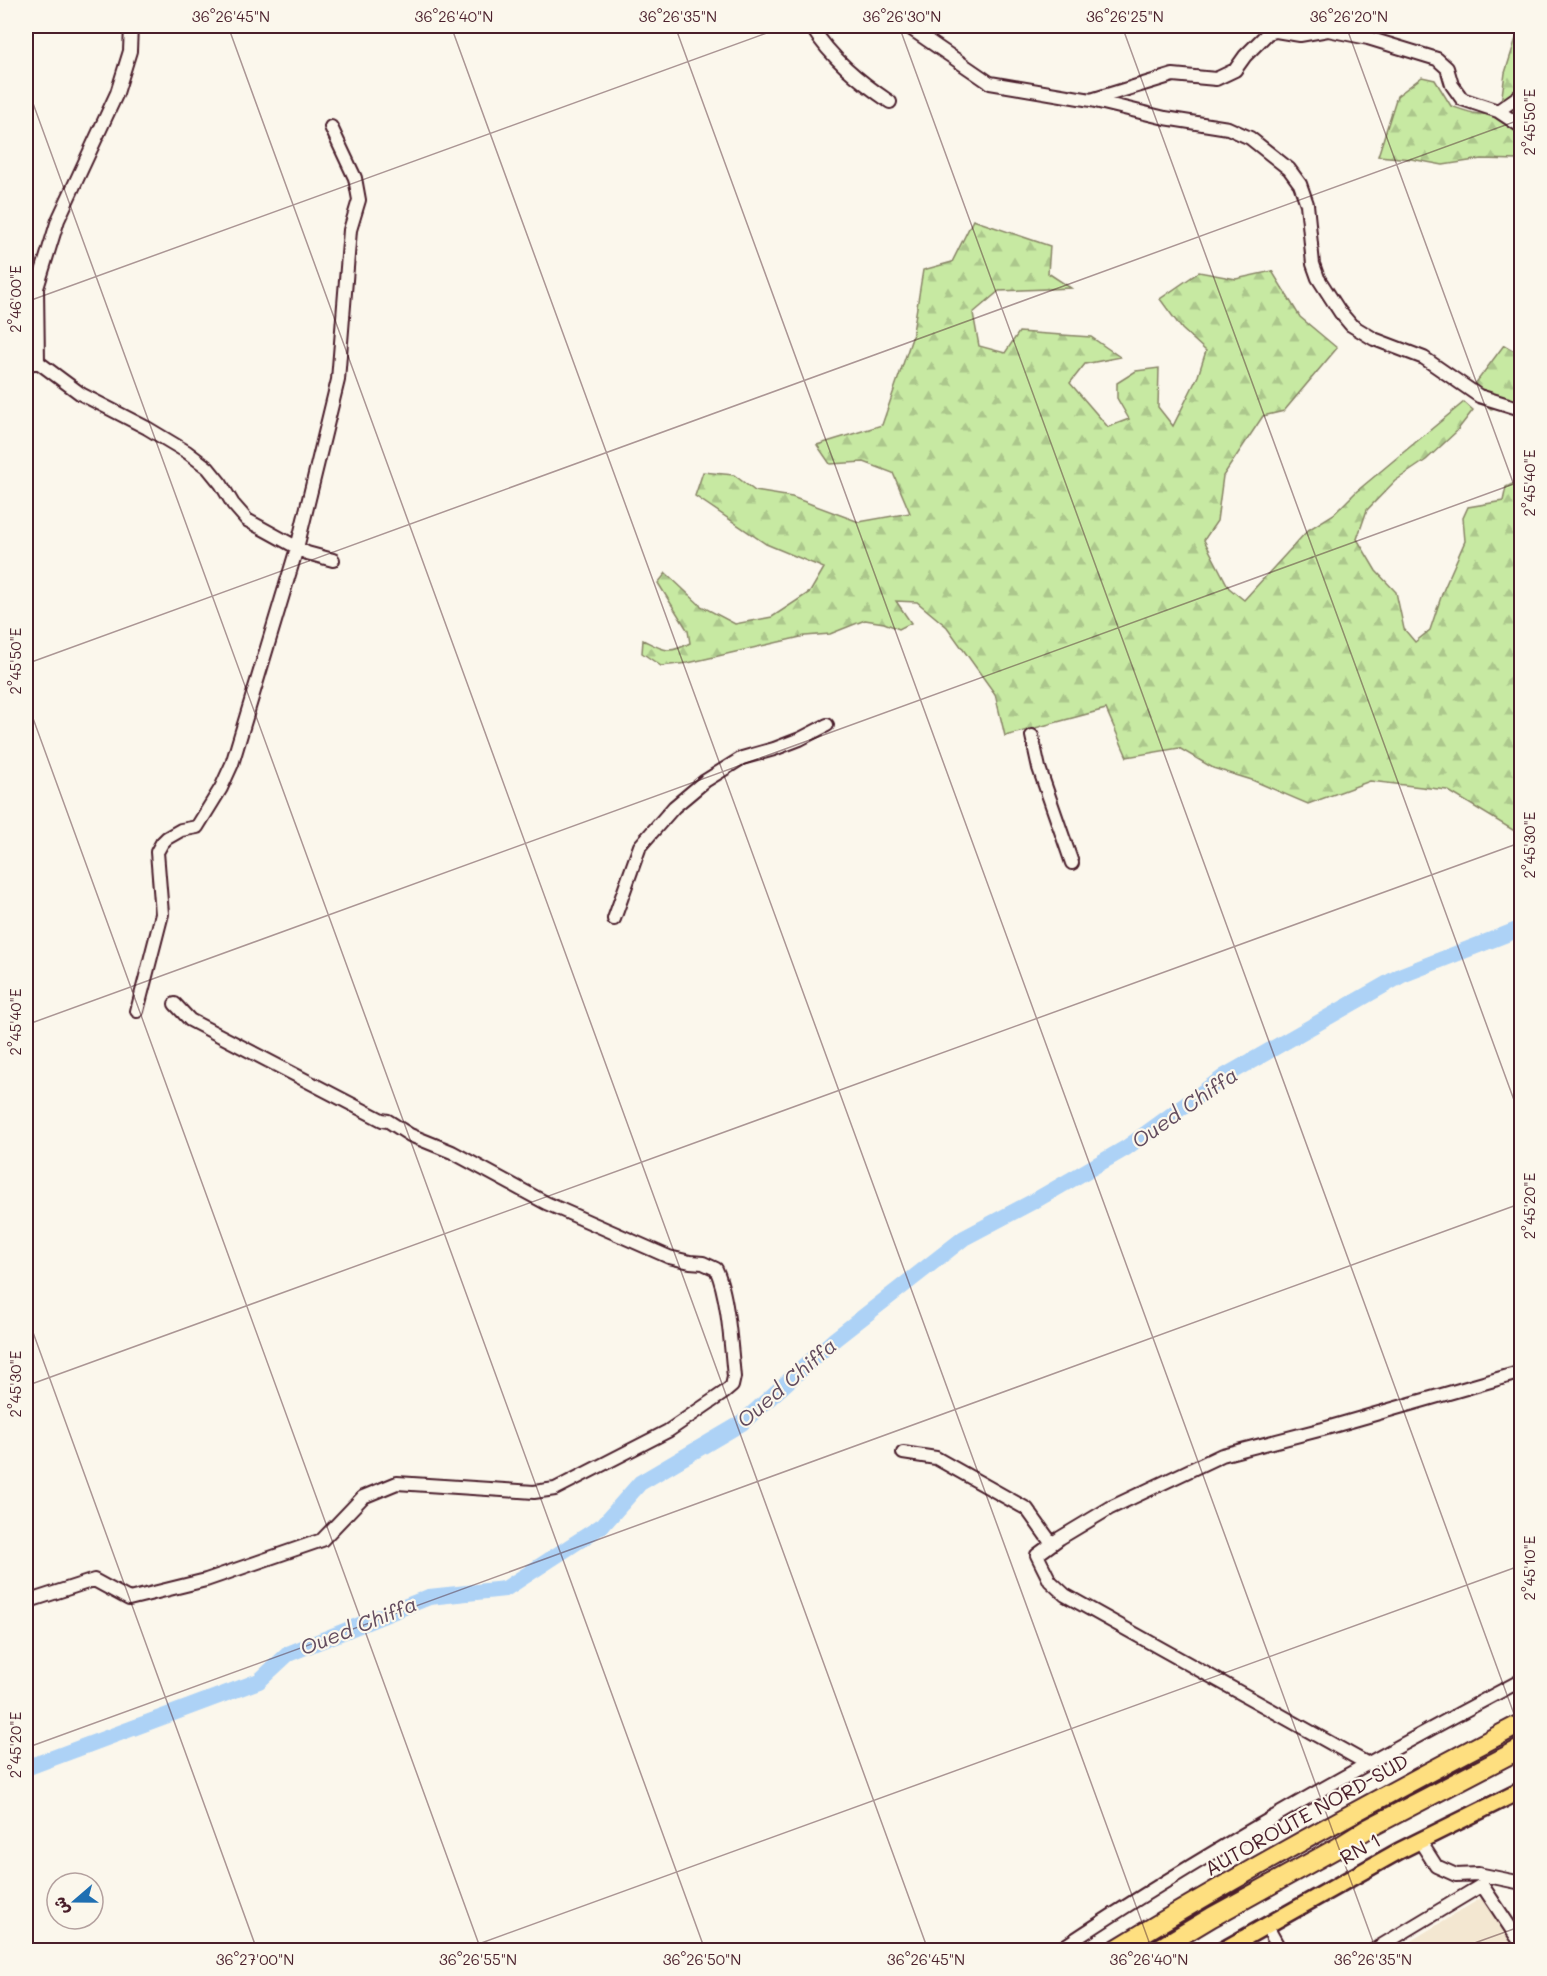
<svg xmlns="http://www.w3.org/2000/svg" width="1547" height="1976" viewBox="0 0 1547 1976" font-family="Mali,'Playpen Sans Arabic',sans-serif">
  <style>
    .built { fill: #f3e7d1 }
    .forest { fill: url(#forest-firs); stroke: #888466; stroke-width: 1.5 }
    .lines { fill: none; stroke-linecap: round; stroke-linejoin: round }
    .river { stroke: #add2f6; stroke-width: 16 }
    .minor-casing { stroke: #4a1f2b; stroke-width: 16 }
    .major-casing { stroke: #4a1f2b; stroke-width: 20 }
    .highway-casing { stroke: #4a1f2b; stroke-width: 22 }
    .minor { stroke: #fbf7ec; stroke-width: 12 }
    .major { stroke: #fedf80; stroke-width: 15 }
    .highway { stroke: #fedf80; stroke-width: 18 }
    .ticks { fill: none; stroke: #4a1f2b; stroke-width: 1.5; stroke-opacity: 0.45 }
    .labels { text-anchor: middle; dominant-baseline: central; stroke-width: 4.5; stroke-linejoin: round; paint-order: stroke }
    .street-label { font-size: 20px; fill: #4a1f2b; stroke: #fbf7ec }
    .water-label { font-size: 21px; font-style: italic; fill: #634c5e; stroke: #fbf7ec }
    .neatline { fill: none; stroke: #4a1f2b; stroke-width: 2 }
    .ticks-label { font-size: 15px; text-anchor: middle; fill: #4a1f2b }
  </style>
  <defs>
    <pattern id="forest-firs" width="22" height="20" patternUnits="userSpaceOnUse" patternTransform="scale(1.5)"><rect width="22" height="20" fill="#c7e9a2"/><path d="M5 1l3.5 6h-7zM16 11l3.5 6h-7z" fill="#acc78c"/></pattern>
  </defs>
  <rect width="100%" height="100%" fill="#fbf7ec"/>
  <filter id="ink" filterUnits="userSpaceOnUse"><feTurbulence type="fractalNoise" baseFrequency=".0167" numOctaves="2"/><feDisplacementMap in="SourceGraphic" scale="12" xChannelSelector="R" yChannelSelector="G"/><feConvolveMatrix kernelMatrix="1 2 1 2 8 2 1 2 1" color-interpolation-filters="sRGB"/></filter>
  <g filter="url(#ink)">
    <path class="built" d="M 1483,1897 L 1515,1950 L 1396,1950 Z"/>
    <path class="forest" d="M 1521,30 L 1521,179 L 1518,160 L 1482,159 L 1443,165 L 1411,159 L 1378,156 L 1397,96 L 1422,77 L 1435,80 L 1451,106 C 1469,112 1482,118 1500,111 L 1505,73 L 1518,32 Z
      M 973,220 L 1050,246 L 1048,273 L 1071,288 L 999,291 L 973,313 L 979,346 L 1005,353 L 1019,332 L 1091,337 L 1120,357 L 1085,364 L 1070,383 L 1108,427 L 1129,419 L 1117,398 L 1117,383 L 1136,371 L 1159,368 L 1158,407 L 1173,426 L 1198,376 L 1206,351 L 1182,329 L 1160,299 L 1199,272 L 1236,279 L 1272,271 L 1300,317 L 1337,348 L 1284,411 L 1263,416 L 1223,476 L 1217,521 L 1204,540 L 1229,588 L 1244,600 L 1308,530 L 1334,514 L 1357,491 L 1464,402 L 1473,410 L 1456,432 L 1426,460 L 1395,481 L 1367,510 L 1357,539 L 1376,571 L 1396,592 L 1404,629 L 1415,642 L 1430,630 L 1443,591 L 1465,541 L 1463,518 L 1468,507 L 1503,501 L 1506,487 L 1521,480 L 1521,521 L 1517,529 L 1522,575 L 1521,835 L 1447,790 L 1370,781 L 1308,804 L 1252,780 L 1213,768 L 1179,748 L 1127,757 L 1106,709 L 1005,736 L 995,694 L 947,627 L 917,602 L 896,601 L 911,623 L 899,629 L 884,623 L 865,620 L 830,634 L 805,636 L 688,663 L 661,666 L 642,653 L 643,640 C 663,650 668,655 690,643 L 688,631 L 658,583 L 666,573 L 701,606 L 735,624 L 772,617 L 810,592 L 824,568 L 766,544 L 695,496 L 703,472 L 734,475 L 755,491 L 792,497 L 859,522 L 910,513 L 893,473 L 864,462 L 830,464 L 817,445 L 882,425 L 912,338 L 923,270 L 952,262 Z
      M 1504,345 L 1521,355 L 1522,402 L 1491,409 L 1469,392 Z"/>
    <g class="lines">
      <path class="river" d="M 26,1768 L 259,1681 L 288,1654 L 429,1597 L 505,1589 L 603,1525 L 640,1483 L 742,1423 L 835,1339 L 964,1238 L 1036,1200 L 1126,1148 L 1225,1076 L 1402,975 L 1522,928"/>
      <g class="minor-casing">
        <path id="minor" d="M 811,26 C 831,58 859,81 890,102
          M 907,26 L 990,83 L 1091,100 L 1165,118 L 1228,128 L 1250,138 L 1289,169 L 1300,184 L 1307,204 L 1313,264 L 1318,278 L 1340,312 L 1351,325 L 1374,339 L 1424,358 L 1479,396 L 1521,409
          M 1091,100 L 1173,75 L 1216,79 L 1235,70 L 1245,56 L 1268,33 L 1276,31 L 1300,35 L 1328,30 L 1368,38 L 1437,59 L 1447,68 L 1452,85 L 1462,99 L 1498,111 L 1522,127
          M 1498,111 L 1522,94
          M 38,362 L 81,394 L 147,428 L 187,452 L 208,468 L 221,484 L 233,504 L 247,520 L 307,553 L 333,560
          M 38,362 L 37,288 L 58,220 L 117,93 L 130,51 L 131,26
          M 26,365 L 38,362
          M 1032,736 L 1039,768 L 1072,863
          M 614,919 L 640,846 L 674,807 L 705,781 L 742,758 L 774,749 L 800,739 L 827,725
          M 137,1011 L 162,914 L 157,852 L 162,843 L 167,838 L 181,830 L 197,827 L 221,788 L 232,764 L 297,548 L 338,380 L 350,230 L 359,200 L 355,178 L 331,127
          M 903,1453 L 936,1458 L 1027,1509 L 1052,1544
          M 26,1602 L 94,1580 L 129,1599 L 206,1580 L 322,1540 L 363,1497 L 397,1483 L 534,1492 L 555,1489 L 668,1431 L 725,1392 L 732,1386 L 734,1377 C 731,1347 728,1295 716,1269 L 703,1263 L 690,1262 L 669,1257 L 546,1203 L 452,1152 L 410,1135 L 388,1121 L 382,1120 L 190,1020 L 175,1004
          M 1368,1764 L 1065,1595 L 1050,1581 L 1037,1555 L 1060,1538 L 1110,1508 L 1222,1455 L 1323,1429 L 1522,1372
          M 1420,1841 L 1436,1866 L 1456,1875 L 1478,1874 L 1522,1883
          M 1266,1925 L 1280,1950
          M 1059,1950 C 1207,1851 1364,1764 1522,1680
          M 1374,1950 L 1482,1885 L 1522,1945"/>
      </g>
      <g class="major-casing">
        <path id="major" d="M 1223,1950 L 1399,1851 L 1522,1790"/>
      </g>
      <g class="highway-casing">
        <path id="highway" d="M 1115,1950 C 1247,1869 1384,1795 1522,1723
          M 1157,1950 L 1212,1917 L 1337,1848 L 1369,1828 L 1522,1748"/>
      </g>
      <use href="#minor" class="minor"/>
      <use href="#major" class="major"/>
      <use href="#highway" class="highway"/>
    </g>
  </g>
  <path class="ticks" d="M 228,26 L 928,1950M 451,26 L 1152,1950M 675,26 L 1376,1950M 899,26 L 1522,1736M 1122,26 L 1522,1122M 1346,26 L 1522,507M 26,84 L 705,1950M 26,302 L 786,26M 26,664 L 1522,119M 26,699 L 481,1950M 26,1025 L 1522,481M 26,1313 L 257,1950M 26,1386 L 1522,842M 26,1748 L 1522,1203M 26,1928 L 34,1950M 462,1950 L 1522,1565M 1455,1950 L 1522,1926"/>
  <g class="labels">
    <g class="street-label">
      <text transform="translate(1306 1814) rotate(-29)">AUTOROUTE NORD-SUD</text>
      <text transform="translate(1360 1848) rotate(-29)">RN 1</text>
    </g>
    <g class="water-label">
      <text transform="translate(1184 1107) rotate(-35)">Oued Chiffa</text>
      <text transform="translate(786 1382) rotate(-41)">Oued Chiffa</text>
      <text transform="translate(358 1625) rotate(-22)">Oued Chiffa</text>
    </g>
  </g>
  <rect width="1547" height="1976" fill="none" stroke="#fbf7ec" stroke-width="66"/>
  <g transform="translate(75 1901) rotate(250)"><circle r="28" fill="#fbf7ec" stroke="#b4a19f" stroke-width="1.5"/>
  <path d="M0-4.5L10 22L0 15L-10 22Z" fill="#1f6fb2"/>
  <text y="-9" font-size="16" font-weight="bold" text-anchor="middle" fill="#4a1f2b">ش</text>
  </g>
  <rect x="33" y="33" width="1481" height="1910" class="neatline"/>
  <g class="ticks-label">
    <text x="231" y="22">36°26'45"N</text>
    <text x="454" y="22">36°26'40"N</text>
    <text x="678" y="22">36°26'35"N</text>
    <text x="902" y="22">36°26'30"N</text>
    <text x="1125" y="22">36°26'25"N</text>
    <text x="1349" y="22">36°26'20"N</text>
    <text transform="translate(1530 122) rotate(-90)" y="5">2°45'50"E</text>
    <text transform="translate(16 299) rotate(-90)" y="5">2°46'00"E</text>
    <text transform="translate(1530 483) rotate(-90)" y="5">2°45'40"E</text>
    <text transform="translate(16 661) rotate(-90)" y="5">2°45'50"E</text>
    <text transform="translate(1530 845) rotate(-90)" y="5">2°45'30"E</text>
    <text transform="translate(16 1022) rotate(-90)" y="5">2°45'40"E</text>
    <text transform="translate(1530 1206) rotate(-90)" y="5">2°45'20"E</text>
    <text transform="translate(16 1384) rotate(-90)" y="5">2°45'30"E</text>
    <text transform="translate(1530 1568) rotate(-90)" y="5">2°45'10"E</text>
    <text transform="translate(16 1745) rotate(-90)" y="5">2°45'20"E</text>
    <text x="255" y="1965">36°27'00"N</text>
    <text x="478" y="1965">36°26'55"N</text>
    <text x="702" y="1965">36°26'50"N</text>
    <text x="926" y="1965">36°26'45"N</text>
    <text x="1149" y="1965">36°26'40"N</text>
    <text x="1373" y="1965">36°26'35"N</text>
  </g>
</svg>
